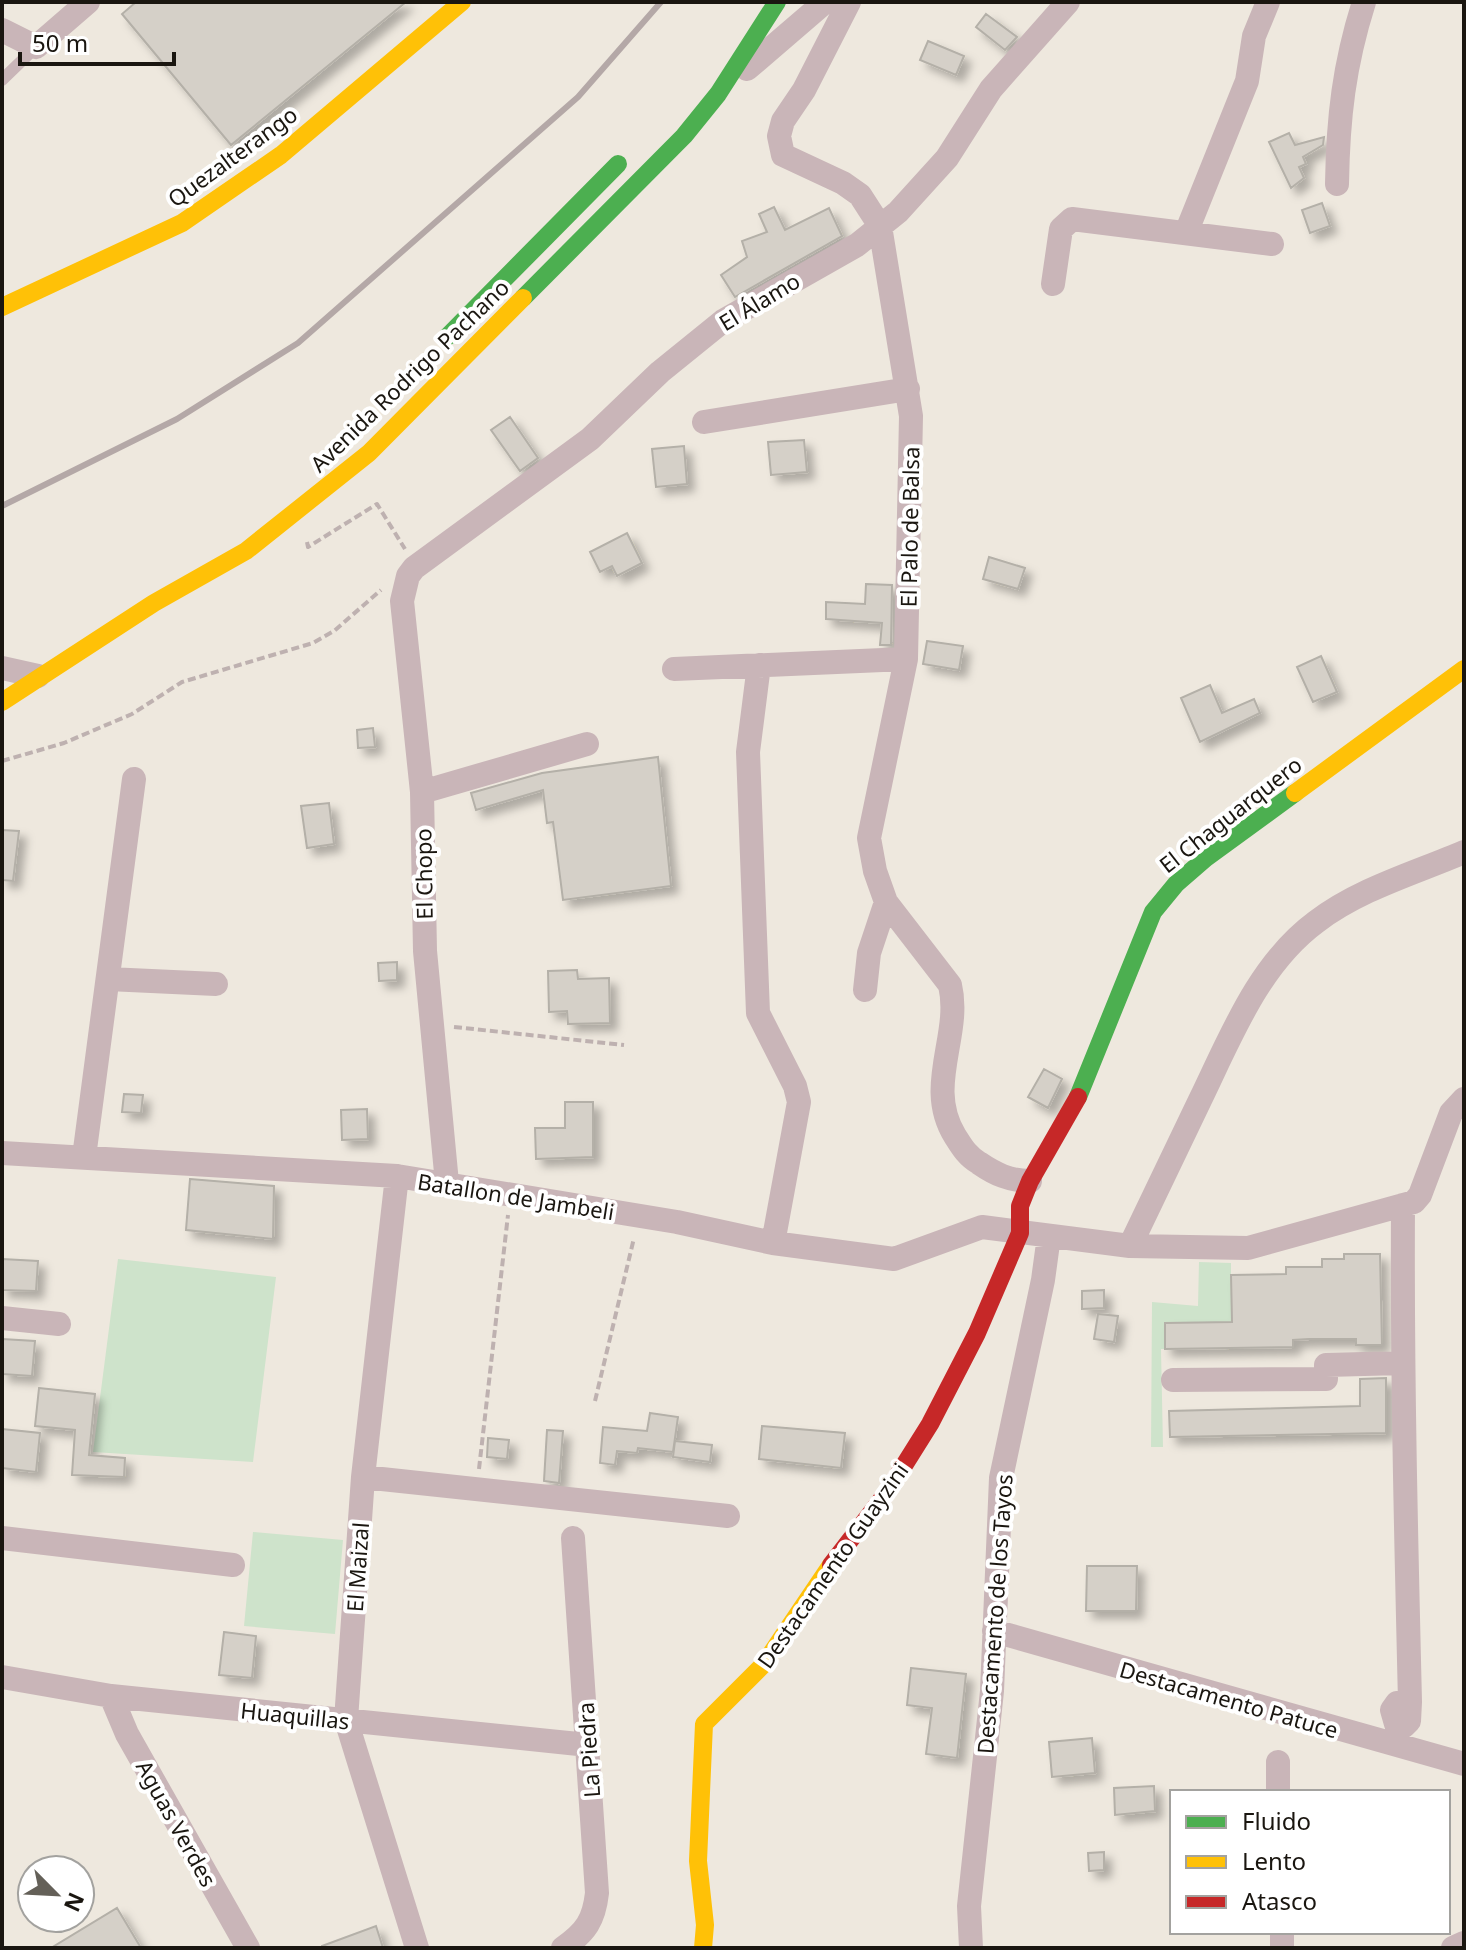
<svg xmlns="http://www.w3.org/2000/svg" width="1466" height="1950" viewBox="0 0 1466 1950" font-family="'Noto Sans',sans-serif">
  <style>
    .green { fill: #cee3cb }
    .building { fill: #d5d0c8; stroke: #b4b0a8; stroke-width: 2; filter: url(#shadow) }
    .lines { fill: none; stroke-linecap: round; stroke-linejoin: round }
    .path { stroke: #beb1b0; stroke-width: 4; stroke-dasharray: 8 4; stroke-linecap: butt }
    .lane { stroke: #c9b5b8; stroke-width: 12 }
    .street { stroke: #c9b5b8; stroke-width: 24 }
    .fast { stroke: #4caf50; stroke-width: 18 }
    .slow { stroke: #ffc107; stroke-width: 18 }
    .jam { stroke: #c62828; stroke-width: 18 }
    .rail { stroke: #b4a8a7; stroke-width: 6 }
    .labels { text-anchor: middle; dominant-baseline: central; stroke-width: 8; stroke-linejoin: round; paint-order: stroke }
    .street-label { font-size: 22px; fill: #1a1610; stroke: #fff }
  </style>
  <defs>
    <filter id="shadow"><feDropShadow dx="7" dy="7" stdDeviation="4" flood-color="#0004"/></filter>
  </defs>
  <rect width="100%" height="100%" fill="#eee8de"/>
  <path class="green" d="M 118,1259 L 276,1277 L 253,1462 L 93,1452 Z
    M 1199,1262 L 1231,1263 L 1231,1322 L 1165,1324 L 1165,1349 L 1161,1349 L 1163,1447 L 1151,1447 L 1152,1302 L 1198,1306 Z
    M 253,1532 L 343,1540 L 335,1634 L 244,1626 Z"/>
  <path class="building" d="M 136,2 L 406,2 L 231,145 L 122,14 Z
    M 986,14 L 1017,37 L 1005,50 L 976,27 Z
    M 928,41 L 964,56 L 956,75 L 920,60 Z
    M 1289,133 L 1295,145 L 1324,137 L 1323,145 L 1303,157 L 1306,164 L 1299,167 L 1304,178 L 1291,188 L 1269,142 Z
    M 1322,203 L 1330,226 L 1310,233 L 1302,210 Z
    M 774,207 L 785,230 L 829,208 L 842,236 L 735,297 L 721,275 L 747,257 L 742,241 L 767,232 L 759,214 Z
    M 510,417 L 538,458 L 520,471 L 491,430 Z
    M 804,440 L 807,472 L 771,475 L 768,442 Z
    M 684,446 L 687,484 L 656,487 L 652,449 Z
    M 627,533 L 642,563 L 617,576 L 612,566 L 600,572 L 590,552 Z
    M 989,557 L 1025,568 L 1018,589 L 983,579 Z
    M 866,584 L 892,585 L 891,645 L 880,645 L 882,623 L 826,619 L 826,602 L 865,604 Z
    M 927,641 L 963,646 L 959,670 L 923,664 Z
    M 1321,656 L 1337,692 L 1313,702 L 1297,667 Z
    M 1210,685 L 1222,713 L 1254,699 L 1260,713 L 1200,742 L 1181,698 Z
    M 373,728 L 375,747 L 358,748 L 357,730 Z
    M 658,757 L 671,886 L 563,900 L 553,822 L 547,823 L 543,790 L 476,810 L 471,793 L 542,773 Z
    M 329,803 L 334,844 L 307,848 L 301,806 Z
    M 2,830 L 19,831 L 13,881 L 2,880 Z
    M 397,962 L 397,980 L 379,981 L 378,963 Z
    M 577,970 L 578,979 L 609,978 L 610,1023 L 568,1024 L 567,1011 L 549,1012 L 548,971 Z
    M 1044,1069 L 1062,1079 L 1048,1108 L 1028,1097 Z
    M 124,1094 L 143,1095 L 141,1113 L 122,1112 Z
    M 565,1102 L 593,1102 L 593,1157 L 536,1159 L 535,1128 L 565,1128 Z
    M 367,1109 L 368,1139 L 342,1140 L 341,1110 Z
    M 190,1179 L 274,1186 L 273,1239 L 186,1230 Z
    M 1344,1254 L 1380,1254 L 1382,1345 L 1356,1345 L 1356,1339 L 1309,1339 L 1293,1340 L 1293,1347 L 1165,1349 L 1165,1323 L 1232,1322 L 1231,1275 L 1286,1274 L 1286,1267 L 1322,1267 L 1322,1259 L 1344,1259 Z
    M 2,1259 L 38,1261 L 36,1291 L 2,1290 Z
    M 1104,1290 L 1104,1308 L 1082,1309 L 1082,1291 Z
    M 1098,1314 L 1118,1316 L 1114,1342 L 1094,1339 Z
    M 2,1339 L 35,1341 L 32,1376 L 2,1374 Z
    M 1386,1378 L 1386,1433 L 1170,1437 L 1169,1411 L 1360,1406 L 1360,1379 Z
    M 39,1388 L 95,1394 L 89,1455 L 125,1458 L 124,1477 L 72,1475 L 75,1430 L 35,1426 Z
    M 650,1413 L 678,1417 L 673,1452 L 638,1448 L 637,1453 L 617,1451 L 615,1465 L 600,1463 L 603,1427 L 647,1431 Z
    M 762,1426 L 845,1433 L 841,1468 L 759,1459 Z
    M 2,1429 L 40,1433 L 36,1472 L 2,1468 Z
    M 547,1430 L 563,1431 L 559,1483 L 544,1481 Z
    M 488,1438 L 509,1440 L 507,1459 L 487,1457 Z
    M 675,1441 L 712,1445 L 710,1462 L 673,1457 Z
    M 1087,1566 L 1137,1566 L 1136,1611 L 1086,1611 Z
    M 224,1632 L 256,1636 L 252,1678 L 219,1675 Z
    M 911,1668 L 966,1674 L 957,1758 L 926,1754 L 932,1708 L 907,1705 Z
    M 1092,1738 L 1095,1773 L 1052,1777 L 1049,1742 Z
    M 1154,1786 L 1155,1811 L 1115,1815 L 1114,1788 Z
    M 1104,1852 L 1104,1870 L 1089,1871 L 1088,1853 Z
    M 117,1908 L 141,1948 L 51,1948 Z
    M 376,1926 L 383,1948 L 322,1948 L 322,1946 Z"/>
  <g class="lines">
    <path class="path" d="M 307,542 L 308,547 L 377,504 L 405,549
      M 2,761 L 64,743 L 132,714 L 182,682 L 313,643 L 334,631 L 381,590
      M 454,1027 L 624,1045
      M 595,1401 L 634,1238
      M 479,1469 L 508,1215"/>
    <path class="lane" d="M 2,80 L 36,47"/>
    <path class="street" d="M 849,2 L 804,90 L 783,121 L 779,136 L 783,155 L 843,183 L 860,195 L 880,226 L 911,416 L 906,659 L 869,838 L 875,871 L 886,902 L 950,985 C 962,1036 924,1086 955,1136 C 962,1147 967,1156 979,1163 C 995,1174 1010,1181 1030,1181
      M 2,30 L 36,47 L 88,2
      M 747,69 L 825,2
      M 1337,184 C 1338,118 1344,65 1364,2
      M 1186,233 L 1247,81 L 1254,36 L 1268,2
      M 1053,284 L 1061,229 L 1072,219 L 1272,244
      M 704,422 L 908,389
      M 759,665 L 748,752 L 758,1013 L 795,1086 L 799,1102 L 773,1243
      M 2,668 L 38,676
      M 674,669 L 906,659
      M 422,792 L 587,744
      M 108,979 L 216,984
      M 865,990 L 869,953 L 886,902
      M 2,1153 L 397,1176 L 677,1222 L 773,1243 L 894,1259 L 982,1227 L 1130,1246 L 1248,1248 L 1414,1202 L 1420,1195 L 1451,1113 L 1464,1099
      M 84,1157 L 134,779
      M 397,1176 L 363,1477 L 346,1720 L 417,1948
      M 447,1183 L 425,951 L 422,792 L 402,601 L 408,576 L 414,568 L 590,439 L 660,372 L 723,321 L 857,245 L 898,212 L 947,158 L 991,89 L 1068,2
      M 1403,1205 C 1402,1371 1406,1536 1410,1702 L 1409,1721 L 1404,1726 L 1396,1724 L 1392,1710 L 1397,1703 L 1410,1702
      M 1130,1246 C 1154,1197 1177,1147 1201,1098 C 1231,1036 1259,964 1316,922 C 1359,889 1415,873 1464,852
      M 2,1318 L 59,1324
      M 1173,1380 L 1326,1379 L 1326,1365 L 1402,1363
      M 363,1477 L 728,1516
      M 2,1538 L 233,1565
      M 994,1631 L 1464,1764
      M 2,1677 L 111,1696 L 588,1745
      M 111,1696 L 127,1734 L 248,1948
      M 1278,1762 L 1278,1792
      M 1282,1932 L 1282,1948
      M 563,1948 C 586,1932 594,1920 597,1893 L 573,1538
      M 971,1948 L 969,1906 L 992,1691 L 1001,1478 L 1043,1280 L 1049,1236
      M 1453,1948 L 1464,1943"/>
    <path class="fast" d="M 523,298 L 684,136 L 718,94 L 777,2
      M 447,337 L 618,164
      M 1078,1097 L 1153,912 L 1176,884 L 1206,858 L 1295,793"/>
    <path class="slow" d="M 2,307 L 182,223 L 281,155 L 462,2
      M 2,702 L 154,603 L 246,551 L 369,453 L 523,298
      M 1295,793 L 1464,669
      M 703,1948 L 705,1925 L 698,1861 L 704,1724 L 764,1664 L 831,1565"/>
    <path class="jam" d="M 831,1565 L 888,1491 L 930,1424 L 977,1333 L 1020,1233 L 1020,1206 L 1030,1181 L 1078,1097"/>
    <path class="rail" d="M 2,506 L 177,419 L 298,343 L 578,97 L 661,2"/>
  </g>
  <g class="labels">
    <g class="street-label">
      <text transform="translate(232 156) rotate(-36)">Quezalterango</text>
      <text transform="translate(759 301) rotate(-31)">El Álamo</text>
      <text transform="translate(409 375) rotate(-44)">Avenida Rodrigo Pachano</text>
      <text transform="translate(909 527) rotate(-89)">El Palo de Balsa</text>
      <text transform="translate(1230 814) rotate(-38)">El Chaguarquero</text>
      <text transform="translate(423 874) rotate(-91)">El Chopo</text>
      <text transform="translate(516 1196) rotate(9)">Batallon de Jambeli</text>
      <text transform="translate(832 1565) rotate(-55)">Destacamento Guayzini</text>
      <text transform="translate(357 1567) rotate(-86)">El Maizal</text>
      <text transform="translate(994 1614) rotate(-86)">Destacamento de los Tayos</text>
      <text transform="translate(1229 1699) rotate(16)">Destacamento Patuce</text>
      <text transform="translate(295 1715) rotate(6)">Huaquillas</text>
      <text transform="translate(588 1750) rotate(-94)">La Piedra</text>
      <text transform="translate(177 1823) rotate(61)">Aguas Verdes</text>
    </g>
  </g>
  <rect width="1466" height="1950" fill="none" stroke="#1a1610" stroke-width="8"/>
  <rect x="1170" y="1790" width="280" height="144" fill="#ffffff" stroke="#a3a29f" stroke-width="2"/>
  <rect x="1186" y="1816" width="40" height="12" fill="#4caf50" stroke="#a3a29f" stroke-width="2"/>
  <text x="1242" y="1830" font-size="24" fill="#1a1610">Fluido</text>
  <rect x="1186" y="1856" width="40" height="12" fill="#ffc107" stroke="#a3a29f" stroke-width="2"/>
  <text x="1242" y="1870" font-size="24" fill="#1a1610">Lento</text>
  <rect x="1186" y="1896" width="40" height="12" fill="#c62828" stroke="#a3a29f" stroke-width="2"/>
  <text x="1242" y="1910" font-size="24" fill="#1a1610">Atasco</text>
  <g transform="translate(56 1894) rotate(114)"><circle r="38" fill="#ffffff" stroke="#a3a29f" stroke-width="2"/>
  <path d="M0-6L14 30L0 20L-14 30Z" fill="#646058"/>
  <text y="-12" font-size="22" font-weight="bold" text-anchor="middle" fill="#1a1610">N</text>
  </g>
  <path d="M20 52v12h154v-12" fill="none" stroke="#1a1610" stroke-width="4"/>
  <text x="32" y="52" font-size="24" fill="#1a1610" stroke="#ffffff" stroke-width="6" paint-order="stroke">50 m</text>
</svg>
